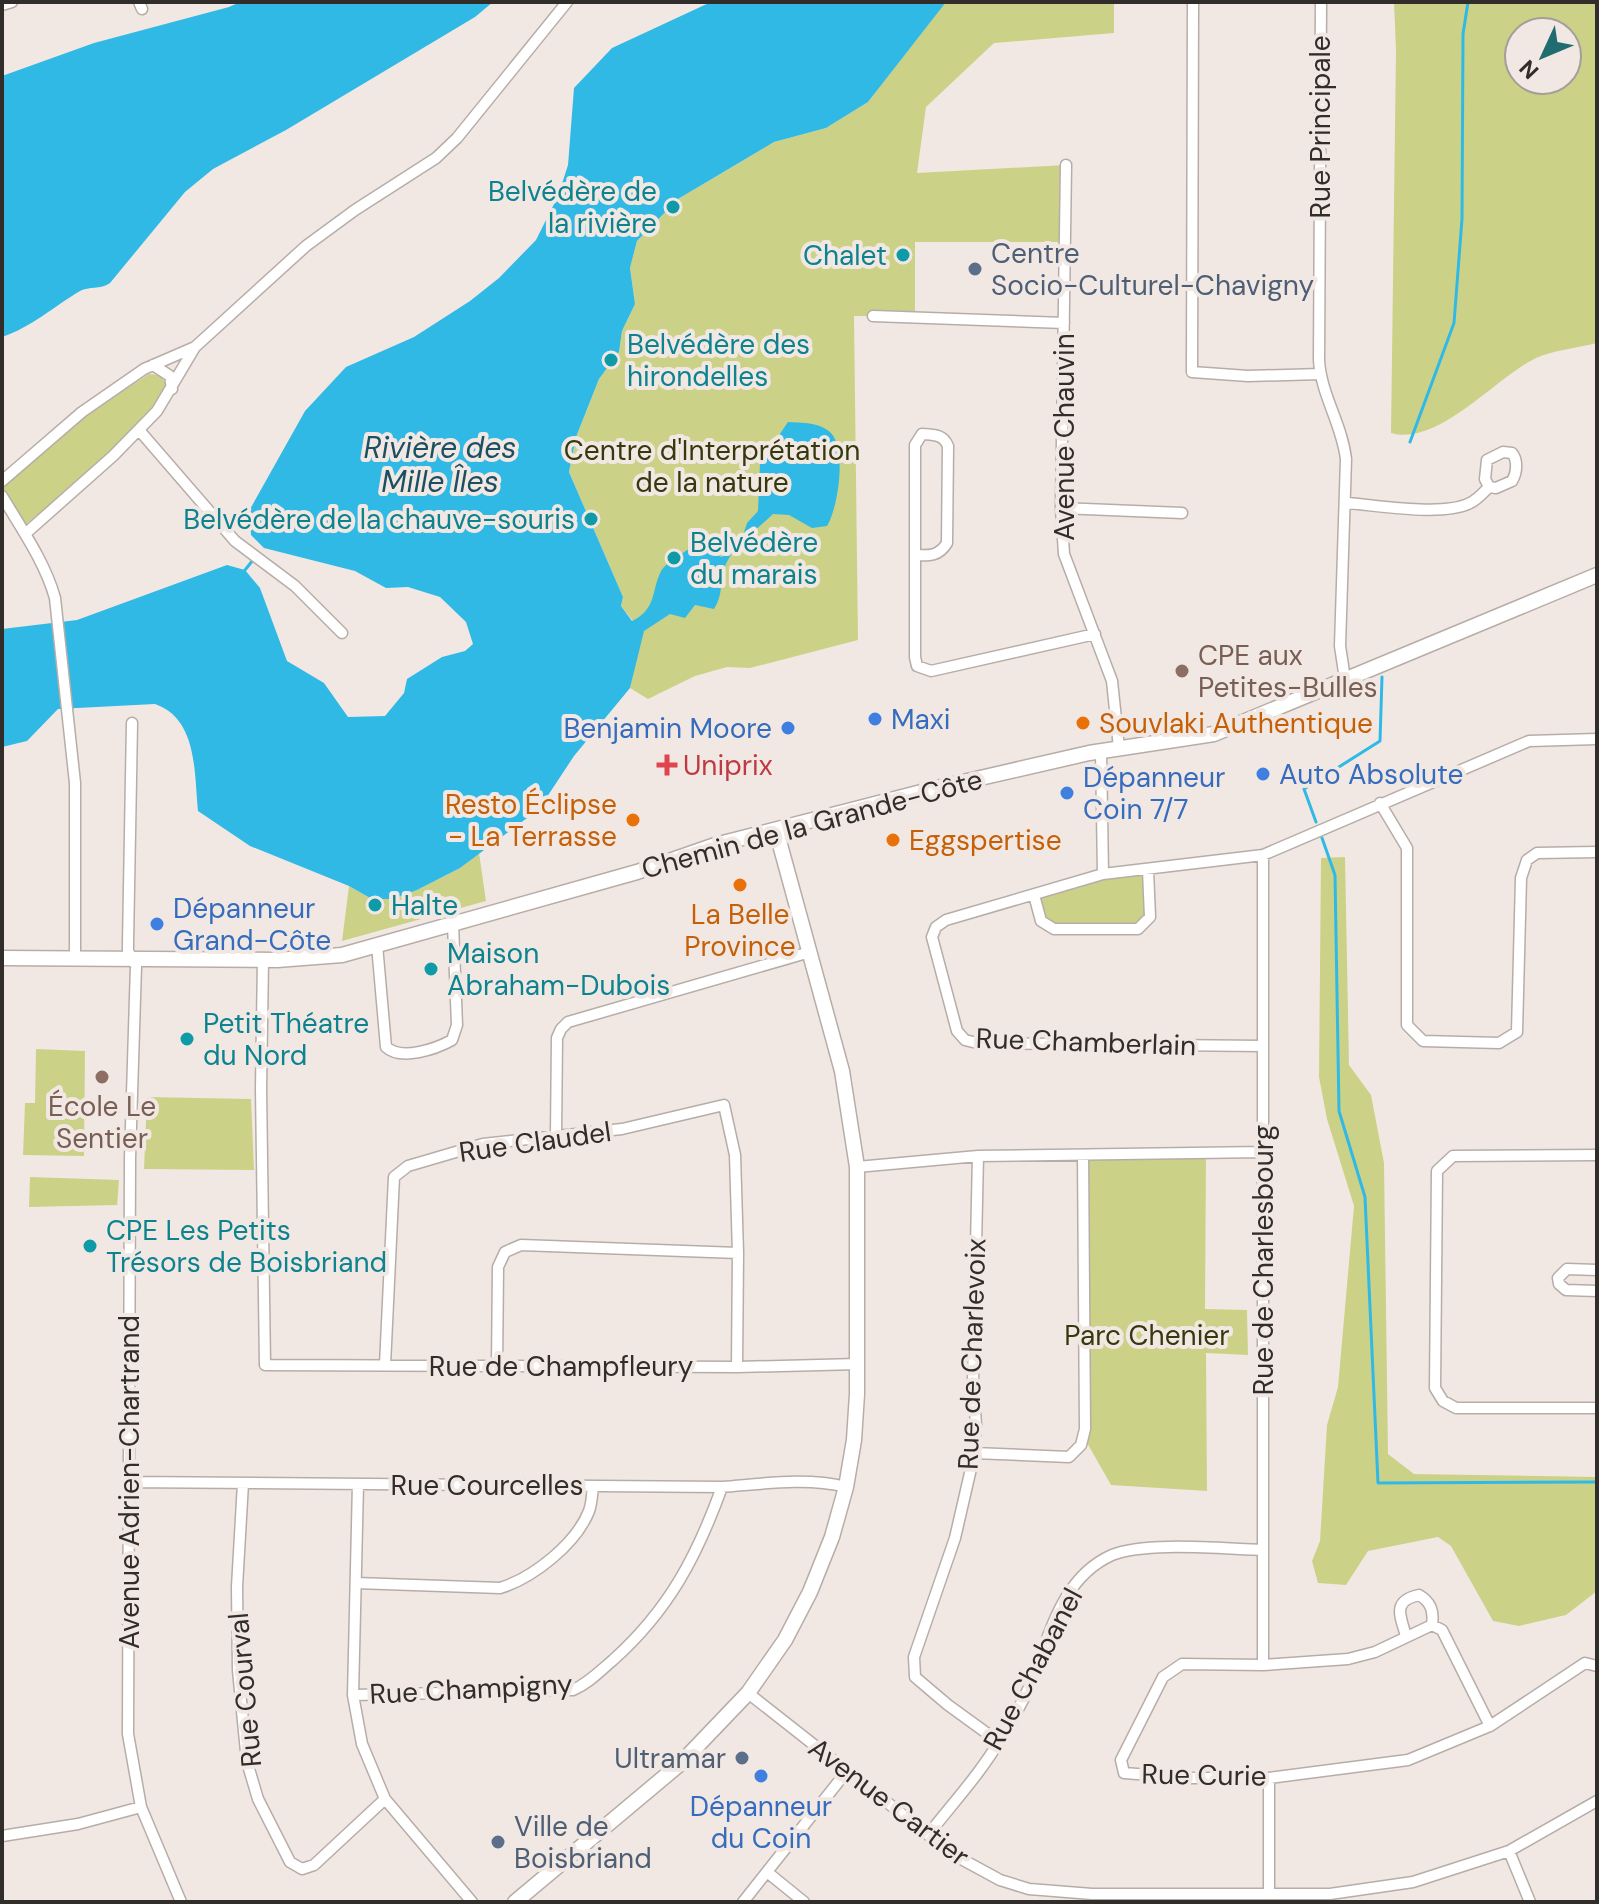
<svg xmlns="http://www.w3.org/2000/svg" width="1599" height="1904" viewBox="0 0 1599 1904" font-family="'DM Sans',sans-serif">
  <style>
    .green { fill: #cbd287; fill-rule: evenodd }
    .water { fill: #31b9e6 }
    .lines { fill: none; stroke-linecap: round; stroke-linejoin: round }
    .stream { stroke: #31b9e6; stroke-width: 3 }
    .street-casing { stroke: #b7ada8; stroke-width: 13 }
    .secondary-casing { stroke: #b7ada8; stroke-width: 17 }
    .street { stroke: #fff; stroke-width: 10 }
    .secondary { stroke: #fff; stroke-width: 14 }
    .culture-dot { fill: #0f9aa8; stroke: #f2e8e3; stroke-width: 3 }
    .service-dot { fill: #5c6f8a; stroke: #f2e8e3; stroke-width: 3 }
    .education-dot { fill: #8d6e63; stroke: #f2e8e3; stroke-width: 3 }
    .shop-dot { fill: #3f7fe0; stroke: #f2e8e3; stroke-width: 3 }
    .food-dot { fill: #e8710a; stroke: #f2e8e3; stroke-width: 3 }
    .health-dot { fill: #e0444e; stroke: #f2e8e3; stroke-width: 3 }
    .labels { text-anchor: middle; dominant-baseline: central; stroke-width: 8; stroke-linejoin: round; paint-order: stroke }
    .street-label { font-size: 28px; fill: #312d2b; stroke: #f2e8e3 }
    .culture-label { font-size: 28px; fill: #0d838f; stroke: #f2e8e3; text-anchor: start }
    .service-label { font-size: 28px; fill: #4e5e75; stroke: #f2e8e3; text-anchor: start }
    .park-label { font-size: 28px; fill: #36390d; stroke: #f2e8e3 }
    .education-label { font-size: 28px; fill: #785e54; stroke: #f2e8e3; text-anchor: start }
    .shop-label { font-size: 28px; fill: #366cbe; stroke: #f2e8e3; text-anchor: start }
    .food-label { font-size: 28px; fill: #c56008; stroke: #f2e8e3; text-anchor: start }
    .health-label { font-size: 28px; fill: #be3a42; stroke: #f2e8e3; text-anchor: start }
    .water-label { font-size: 30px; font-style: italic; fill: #1b5063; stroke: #f2e8e3 }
  </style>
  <rect width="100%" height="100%" fill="#f2e8e3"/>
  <path class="green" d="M 945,2 L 1114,2 L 1114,33 L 994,43 L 926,107 L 917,173 L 1065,165 L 1064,242 L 915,242 L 915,316 L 854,316 L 858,640 L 750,668 L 727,667 L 695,676 L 648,699 L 630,688 L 635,664 L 633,621 L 621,606 L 623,597 L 569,472 L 576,437 L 599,379 L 619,352 L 622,331 L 635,304 L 630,268 L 637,241 L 678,199 L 774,142 L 826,128 L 868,102 Z
    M 1394,2 L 1597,2 L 1597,343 C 1578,348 1554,350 1536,358 C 1495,378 1438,447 1391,433 L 1396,50 ZM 1519,32 L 1567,32 L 1567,80 L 1519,80 Z
    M 149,374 L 159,375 C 164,380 168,384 165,392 C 155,425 55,500 25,525 L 2,486 L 87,414 Z
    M 479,853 L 486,901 L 342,941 L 349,886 L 372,899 L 417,890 L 460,868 Z
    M 1345,857 L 1349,1065 L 1371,1095 L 1384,1163 L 1388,1454 L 1414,1474 L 1597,1477 L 1597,1525 C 1593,1534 1597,1577 1597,1591 L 1566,1615 L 1519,1626 L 1493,1621 L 1451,1546 L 1438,1537 L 1368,1551 L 1346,1585 L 1318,1583 L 1312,1561 L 1320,1541 L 1327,1425 L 1338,1387 L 1354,1206 L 1327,1119 L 1319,1077 L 1321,858 Z
    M 1148,870 L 1150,917 L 1138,929 L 1054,929 L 1041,921 L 1034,895 L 1103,874 Z
    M 36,1049 L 85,1051 L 84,1156 L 23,1155 L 25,1103 L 35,1103 Z
    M 147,1097 L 251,1099 L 254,1170 L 144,1169 Z
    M 1206,1153 L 1205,1309 L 1247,1310 L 1248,1355 L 1206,1353 L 1207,1491 L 1111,1485 L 1086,1441 L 1083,1155 Z
    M 30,1177 L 119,1180 L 117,1207 L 117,1205 L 29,1207 Z"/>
  <path class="water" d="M 240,2 L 493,2 L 475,17 L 286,130 L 213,169 L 185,192 L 110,283 C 100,290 89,286 80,291 C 53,307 32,327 2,337 L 2,76 L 94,43 L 229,7 Z
    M 711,2 L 946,2 L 868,102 L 826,128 L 774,142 L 678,199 L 637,241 L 630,268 L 635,304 L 622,331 L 619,352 L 599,379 L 576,437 L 569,472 L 623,597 L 621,606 L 632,621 C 657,609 651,591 661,571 C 666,562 684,553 693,546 L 722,557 L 742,538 L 747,523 L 758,511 L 760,463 L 788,422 C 802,423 820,422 831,433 C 847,450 838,508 827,526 L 812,528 L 789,515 L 773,514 C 759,528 737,543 728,560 C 718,578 725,592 714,609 L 695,605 L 685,618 L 670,614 L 644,631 L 630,688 L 574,756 L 539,809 L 460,868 L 417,890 L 392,899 L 372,899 L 349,886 L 250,846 L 198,811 C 194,773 198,719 155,704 L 58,709 L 27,741 L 2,747 L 2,629 L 77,620 L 227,565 L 245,570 L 260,588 L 287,661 L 324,683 L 348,717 L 385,716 L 404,693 L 407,679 L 442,657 L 465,651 L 473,644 L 466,622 L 440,597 L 408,587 L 386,588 L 355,571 L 264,548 L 251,535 L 249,511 L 305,411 L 346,367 L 414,337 L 470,301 L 499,278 L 536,240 L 558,196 L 568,165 L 574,88 L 612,48 Z"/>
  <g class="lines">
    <path class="stream" d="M 1410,442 L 1454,323 L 1462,219 L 1463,34 L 1468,2
      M 245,570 L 253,560
      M 1316,822 L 1304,789 L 1380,741 L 1382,677
      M 1322,838 L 1335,875 L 1339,1111 L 1365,1197 L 1378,1483 L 1597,1482"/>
    <g class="street-casing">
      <path id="street" d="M 139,2 L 142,9
        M 1193,2 L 1192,372 L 1248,376 L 1320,374
        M 1321,2 L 1319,360 C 1321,395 1342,424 1346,459 L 1340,646 L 1345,679
        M 2,5 L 12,2
        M 1066,165 L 1061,508 L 1064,554 L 1112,681 L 1119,748
        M 873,316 L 1064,323
        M 195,347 L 306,246 L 355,210 L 436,158 L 457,138 L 567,2
        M 153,365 L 170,376 L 172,389
        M 139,430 L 235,541 L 295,586 L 342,633
        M 2,481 L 82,412 L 144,369 L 195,347 L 157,411 L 113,456 L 25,534
        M 2,496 C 21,528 45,562 55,598 L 75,783 L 75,958
        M 1346,503 C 1377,505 1443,517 1470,503 C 1477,500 1483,493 1489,487 L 1496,488 L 1512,481 C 1517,473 1518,460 1512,453 L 1503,452 L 1487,460 L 1485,479 L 1489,487
        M 1061,508 L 1182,513
        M 915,555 C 930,556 939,556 947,543 L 948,446 C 943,434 934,435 922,434 L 915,445 L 915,657 L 917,666 L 931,671 L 1095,634
        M 132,723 L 128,943 L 128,951 L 136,966 L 130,1158 L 128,1734 L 141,1807 L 181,1902
        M 1101,751 L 1103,874
        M 1380,803 L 1407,848 L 1407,1025 L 1423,1041 L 1499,1043 L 1517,1032 L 1521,878 L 1527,860 L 1537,853 L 1597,852
        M 1034,895 L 1041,921 L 1054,929 L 1138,929 L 1150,917 L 1148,870
        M 377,945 L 386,1047 C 401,1061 436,1049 452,1040 L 457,1025 L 453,924
        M 263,960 L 261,1089 L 265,1365 L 737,1367 L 858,1364
        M 1263,1046 L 977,1043 L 965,1040 L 957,1031 L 932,937 L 936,927 L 946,920 L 1103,874 L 1263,855 L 1529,741 L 1597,739
        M 556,1135 L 557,1038 L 561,1029 L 568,1022 L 810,952
        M 1597,1155 L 1453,1156 L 1437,1171 L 1435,1388 L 1443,1401 L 1456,1408 L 1597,1408
        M 978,1156 L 973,1381 L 976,1425 L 973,1460 L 955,1538 L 914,1657 L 915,1677 L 948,1705 L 999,1742
        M 857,1167 L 978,1156 L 1263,1152
        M 1597,1270 L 1567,1269 L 1558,1278 L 1559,1284 L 1566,1290 L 1597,1291
        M 385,1365 L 394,1177 L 408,1166 L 483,1144 L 622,1129 L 724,1105 L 735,1155 L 738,1253 L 737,1367
        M 497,1366 L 498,1267 L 505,1252 L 521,1245 L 738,1253
        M 974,1453 L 1069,1457 L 1081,1445 L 1085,1429 L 1083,1155
        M 128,1482 L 722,1487 C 762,1484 806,1477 846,1487
        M 243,1483 L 237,1587 L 238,1670 L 247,1762 L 258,1799 L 290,1862 L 302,1869 L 314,1865 L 385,1799
        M 358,1484 L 353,1695 L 362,1744 L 385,1799 L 472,1902
        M 356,1583 L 500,1588 C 533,1578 576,1544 589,1511 C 592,1503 592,1494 593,1486
        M 1406,1636 C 1400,1615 1392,1601 1419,1595 C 1431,1602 1434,1611 1432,1625
        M 1263,1665 L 1263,855
        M 748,1693 L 954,1855 L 1000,1880 L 1029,1889 L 1092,1894 L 1330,1894 L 1413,1882 L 1509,1851 L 1597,1801
        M 353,1695 L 573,1690 C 589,1683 600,1671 613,1660 C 669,1610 697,1556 722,1487
        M 1490,1726 L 1442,1630 L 1432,1625 L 1375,1652 L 1348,1659 L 1263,1665 L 1182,1664 L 1163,1677 L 1121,1760 L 1124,1773 L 1190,1778 L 1269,1778 L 1408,1760 L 1490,1726 L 1585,1663 L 1597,1666
        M 928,1835 C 952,1804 981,1773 1001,1738 C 1009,1725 1018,1710 1025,1696 C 1048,1647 1056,1580 1112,1555 C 1146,1541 1224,1549 1263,1550
        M 2,1836 L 78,1824 L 141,1807
        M 1509,1851 L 1530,1902
        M 767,1872 L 804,1902
        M 1269,1894 L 1269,1778
        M 743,1902 L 847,1771"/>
    </g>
    <g class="secondary-casing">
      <path id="secondary" d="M 2,958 L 277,960 L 342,955 L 637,872 L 715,845 L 941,787 L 1089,753 L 1214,734 L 1597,575
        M 515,1902 L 681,1763 L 748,1693 L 785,1640 L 810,1592 L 832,1537 L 846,1487 L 854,1440 L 857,1394 L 857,1167 L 842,1071 L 776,830"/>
    </g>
    <use href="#street" class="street"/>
    <use href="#secondary" class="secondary"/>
  </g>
  <g class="culture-dot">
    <circle cx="673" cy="207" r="8"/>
    <circle cx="903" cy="255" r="8"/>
    <circle cx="611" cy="360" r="8"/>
    <circle cx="591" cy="519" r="8"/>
    <circle cx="674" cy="558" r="8"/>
    <circle cx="375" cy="905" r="8"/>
    <circle cx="431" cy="969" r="8"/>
    <circle cx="187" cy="1039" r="8"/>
    <circle cx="90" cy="1246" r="8"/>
  </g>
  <g class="service-dot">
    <circle cx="975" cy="269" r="8"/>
    <circle cx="742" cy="1758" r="8"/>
    <circle cx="498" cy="1842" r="8"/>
  </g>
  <g class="education-dot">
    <circle cx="1182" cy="671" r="8"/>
    <circle cx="102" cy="1077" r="8"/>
  </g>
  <g class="shop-dot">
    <circle cx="875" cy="719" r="8"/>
    <circle cx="788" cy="728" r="8"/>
    <circle cx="1263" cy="774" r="8"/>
    <circle cx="1067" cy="793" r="8"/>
    <circle cx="157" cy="924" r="8"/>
    <circle cx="761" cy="1776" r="8"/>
  </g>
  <g class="food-dot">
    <circle cx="1083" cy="723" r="8"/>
    <circle cx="633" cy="820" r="8"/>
    <circle cx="893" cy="840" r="8"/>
    <circle cx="740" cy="885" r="8"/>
  </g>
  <path class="health-dot" d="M663 753h8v8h8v8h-8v8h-8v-8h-8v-8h8z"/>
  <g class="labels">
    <g class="street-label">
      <text transform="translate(1320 127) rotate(-90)">Rue Principale</text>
      <text transform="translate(1064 437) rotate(-90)">Avenue Chauvin</text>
      <text transform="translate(812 824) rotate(-15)">Chemin de la Grande-Côte</text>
      <text transform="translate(1086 1042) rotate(2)">Rue Chamberlain</text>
      <text transform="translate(535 1142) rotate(-8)">Rue Claudel</text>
      <text transform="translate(1263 1260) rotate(-90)">Rue de Charlesbourg</text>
      <text transform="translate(972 1354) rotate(-88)">Rue de Charlevoix</text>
      <text x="561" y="1366">Rue de Champfleury</text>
      <text transform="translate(129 1482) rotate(-90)">Avenue Adrien-Chartrand</text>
      <text x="487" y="1485">Rue Courcelles</text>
      <text transform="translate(1033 1669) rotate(-62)">Rue Chabanel</text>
      <text transform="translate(471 1689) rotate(-3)">Rue Champigny</text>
      <text transform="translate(245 1690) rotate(-95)">Rue Courval</text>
      <text transform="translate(1204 1775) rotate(1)">Rue Curie</text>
      <text transform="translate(889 1802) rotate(37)">Avenue Cartier</text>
    </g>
    <g class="culture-label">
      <text x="657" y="191" text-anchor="end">Belvédère de<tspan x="657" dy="32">la rivière</tspan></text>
      <text x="887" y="255" text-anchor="end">Chalet</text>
      <text x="627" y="344">Belvédère des<tspan x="627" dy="32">hirondelles</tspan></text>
      <text x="575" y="519" text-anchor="end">Belvédère de la chauve-souris</text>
      <text x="690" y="542">Belvédère<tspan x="690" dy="32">du marais</tspan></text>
      <text x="391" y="905">Halte</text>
      <text x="447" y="953">Maison<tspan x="447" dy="32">Abraham-Dubois</tspan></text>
      <text x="203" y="1023">Petit Théatre<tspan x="203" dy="32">du Nord</tspan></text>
      <text x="106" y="1230">CPE Les Petits<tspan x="106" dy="32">Trésors de Boisbriand</tspan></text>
    </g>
    <g class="service-label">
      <text x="991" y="253">Centre<tspan x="991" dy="32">Socio-Culturel-Chavigny</tspan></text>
      <text x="726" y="1758" text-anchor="end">Ultramar</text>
      <text x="514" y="1826">Ville de<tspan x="514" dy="32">Boisbriand</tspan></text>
    </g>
    <g class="park-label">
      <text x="712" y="450">Centre d'Interprétation<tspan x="712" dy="32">de la nature</tspan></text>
      <text x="1147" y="1335">Parc Chenier</text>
    </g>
    <g class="education-label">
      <text x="1198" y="655">CPE aux<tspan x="1198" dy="32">Petites-Bulles</tspan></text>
      <text x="102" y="1106" text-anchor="middle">École Le<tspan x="102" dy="32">Sentier</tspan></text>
    </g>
    <g class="shop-label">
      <text x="891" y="719">Maxi</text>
      <text x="772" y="728" text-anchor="end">Benjamin Moore</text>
      <text x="1279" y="774">Auto Absolute</text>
      <text x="1083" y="777">Dépanneur<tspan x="1083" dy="32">Coin 7/7</tspan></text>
      <text x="173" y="908">Dépanneur<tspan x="173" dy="32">Grand-Côte</tspan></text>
      <text x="761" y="1806" text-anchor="middle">Dépanneur<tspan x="761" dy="32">du Coin</tspan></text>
    </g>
    <g class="food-label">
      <text x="1099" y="723">Souvlaki Authentique</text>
      <text x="617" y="804" text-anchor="end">Resto Éclipse<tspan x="617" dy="32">- La Terrasse</tspan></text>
      <text x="909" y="840">Eggspertise</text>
      <text x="740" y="914" text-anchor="middle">La Belle<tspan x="740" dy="32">Province</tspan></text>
    </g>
    <g class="health-label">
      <text x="683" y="765">Uniprix</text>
    </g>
    <g class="water-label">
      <text x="440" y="447">Rivière des<tspan x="440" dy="34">Mille Îles</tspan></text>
    </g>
  </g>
  <rect width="1599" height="1904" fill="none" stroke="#312d2b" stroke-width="8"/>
  <g transform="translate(1543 56) rotate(226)"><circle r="38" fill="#f2e8e3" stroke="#a59d99" stroke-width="2"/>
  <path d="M0-6L14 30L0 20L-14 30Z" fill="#206c71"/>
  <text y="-12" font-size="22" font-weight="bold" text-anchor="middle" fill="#312d2b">N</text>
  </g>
</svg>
